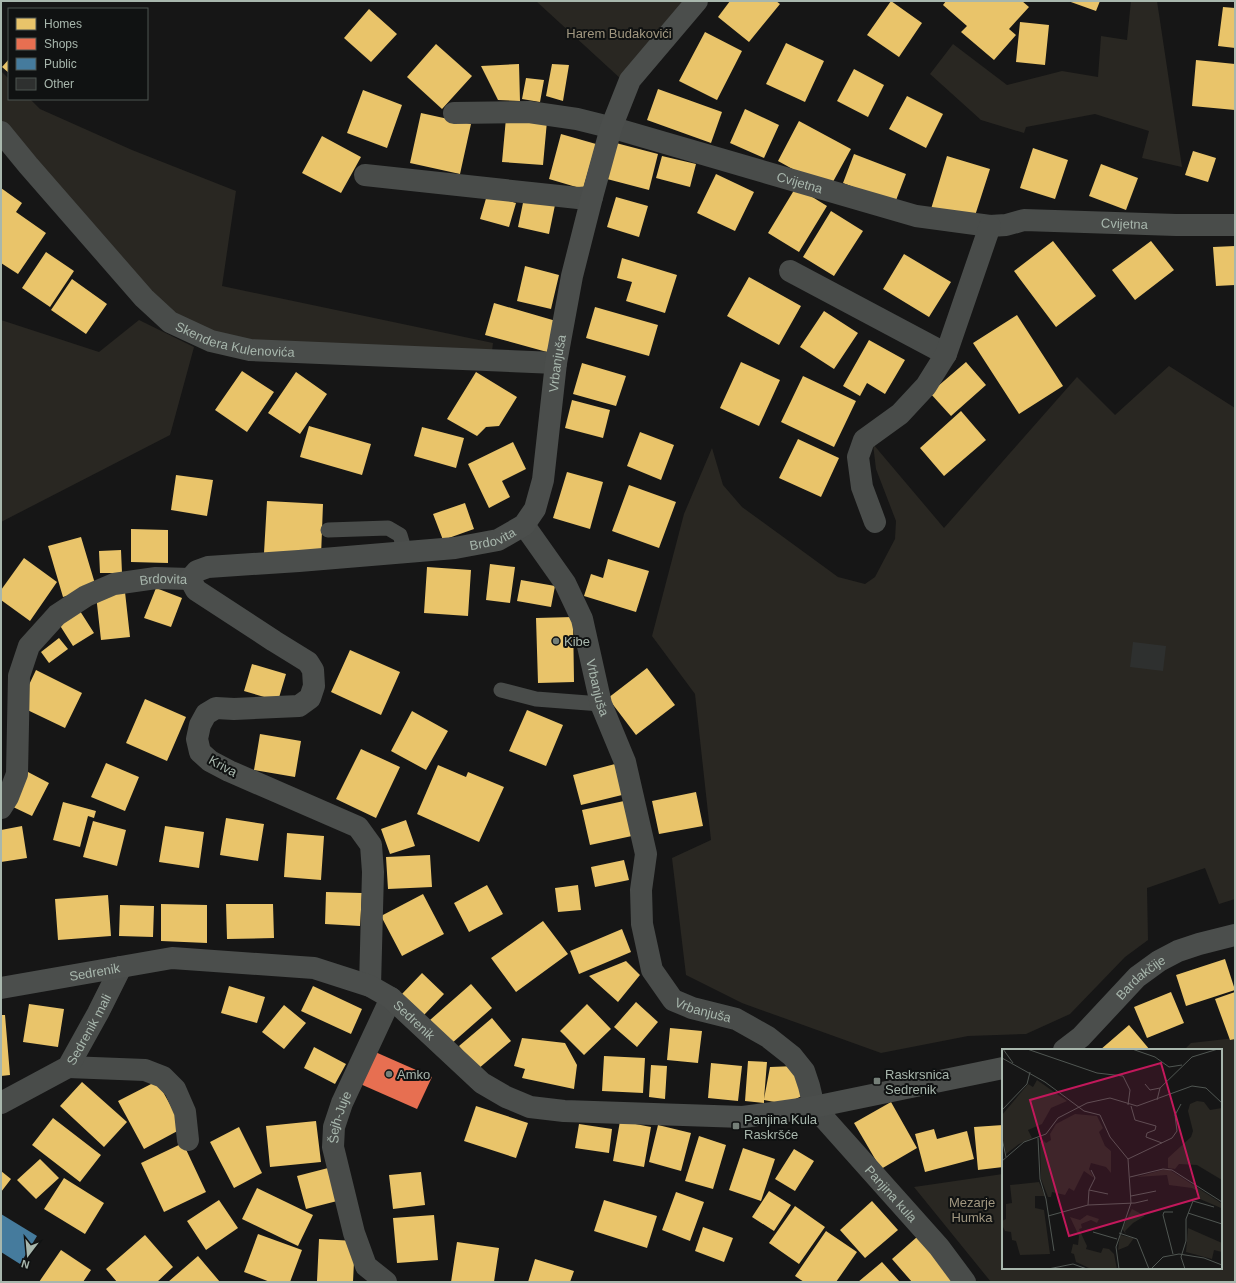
<svg xmlns="http://www.w3.org/2000/svg" width="1236" height="1283" viewBox="0 0 1236 1283" font-family="Arial,sans-serif">
  <style>
    .green { fill: #292722 }
    .homes { fill: #e9c46a }
    .shops { fill: #e76f51 }
    .public { fill: #457b9d }
    .building { fill: #2e302f }
    .lines { fill: none; stroke-linecap: round; stroke-linejoin: round }
    .lane { stroke: #494c4a; stroke-width: 15 }
    .street { stroke: #494c4a; stroke-width: 22 }
    .secondary { stroke: #4b4e4c; stroke-width: 22 }
    .poi-dot { fill: #757f78; stroke: #101212; stroke-width: 1.5 }
    .labels { text-anchor: middle; dominant-baseline: central; stroke-width: 4; stroke-linejoin: round; paint-order: stroke }
    .park-label { font-size: 13px; fill: #a19780; stroke: #101212 }
    .street-label { font-size: 13px; fill: #a8b7ad; stroke: #101212 }
    .poi-label { font-size: 13px; fill: #a8b7ad; stroke: #101212; text-anchor: start }
    .inset-road { fill: none; stroke: #505652; stroke-width: 1 }
    .view { fill: #c2185b; fill-opacity: 0.15; stroke: #c2185b; stroke-width: 2 }
    .inset-edge { fill: none; stroke: #a8b7ad; stroke-width: 2 }
  </style>
  <rect width="100%" height="100%" fill="#161616"/>
  <path class="green" d="M 536,1 L 688,1 L 621,79 Z
    M 1131,1 L 1157,1 L 1182,167 L 1142,158 L 1149,131 L 1095,114 L 1026,127 L 1024,133 L 981,120 L 930,74 L 953,44 L 1007,85 L 1062,71 L 1098,77 L 1101,36 L 1127,40 Z
    M 1,71 L 9,79 L 9,99 L 30,99 L 40,109 L 132,150 L 236,191 L 222,286 L 493,343 L 492,351 L 256,342 L 221,335 L 186,322 L 139,284 L 1,121 Z
    M 1,320 L 99,352 L 139,320 L 194,347 L 170,435 L 1,522 Z
    M 1169,366 L 1235,408 L 1235,899 L 1219,904 L 1205,868 L 1147,888 L 1148,940 L 1125,957 L 1070,1014 L 1026,1034 L 968,1036 L 881,1053 L 742,1003 L 686,975 L 672,858 L 711,840 L 695,694 L 652,636 L 684,514 L 712,448 L 723,485 L 742,507 L 838,577 L 865,584 L 875,577 L 895,539 L 896,521 L 876,469 L 873,444 L 944,528 L 1077,377 L 1115,415 Z
    M 1235,1038 L 1235,1282 L 991,1282 L 914,1187 L 1003,1174 L 1003,1268 L 1221,1268 L 1221,1050 L 1184,1050 L 1191,1043 Z"/>
  <path class="homes" d="M 730,1 L 776,1 L 780,4 L 749,42 L 718,17 Z
    M 891,1 L 922,23 L 899,57 L 867,35 Z
    M 946,1 L 1022,1 L 1029,7 L 1009,29 L 1016,35 L 994,60 L 961,32 L 967,26 L 943,5 Z
    M 1068,1 L 1100,1 L 1096,11 Z
    M 1223,7 L 1235,8 L 1235,48 L 1218,46 Z
    M 369,9 L 397,34 L 371,62 L 344,38 Z
    M 1020,22 L 1049,25 L 1045,65 L 1016,62 Z
    M 705,32 L 742,51 L 717,100 L 679,81 Z
    M 786,43 L 824,61 L 805,102 L 766,84 Z
    M 436,44 L 472,76 L 442,109 L 407,77 Z
    M 9,59 L 9,73 L 2,67 Z
    M 1196,60 L 1235,64 L 1235,110 L 1192,106 Z
    M 519,64 L 520,101 L 498,100 L 481,66 Z
    M 552,64 L 569,65 L 563,101 L 546,96 Z
    M 854,69 L 884,85 L 868,117 L 837,101 Z
    M 526,78 L 544,80 L 540,102 L 522,99 Z
    M 658,89 L 722,112 L 711,143 L 647,120 Z
    M 363,90 L 402,105 L 387,148 L 347,133 Z
    M 907,96 L 943,114 L 926,148 L 889,129 Z
    M 745,109 L 779,125 L 764,158 L 730,143 Z
    M 421,113 L 471,124 L 460,174 L 410,163 Z
    M 506,118 L 547,121 L 543,165 L 502,162 Z
    M 799,121 L 851,149 L 829,189 L 778,161 Z
    M 561,134 L 596,144 L 583,189 L 549,179 Z
    M 322,136 L 361,157 L 341,193 L 302,173 Z
    M 616,143 L 658,154 L 649,190 L 607,179 Z
    M 1033,148 L 1068,160 L 1055,199 L 1020,188 Z
    M 1193,151 L 1216,158 L 1208,182 L 1185,175 Z
    M 854,154 L 906,174 L 895,203 L 843,183 Z
    M 662,156 L 696,164 L 690,187 L 656,178 Z
    M 947,156 L 990,169 L 973,222 L 931,209 Z
    M 1101,164 L 1138,178 L 1126,210 L 1089,196 Z
    M 716,174 L 754,192 L 735,231 L 697,213 Z
    M 796,187 L 827,206 L 799,252 L 768,233 Z
    M 1,188 L 22,203 L 16,212 L 46,233 L 18,274 L 1,263 Z
    M 487,195 L 516,203 L 509,227 L 480,219 Z
    M 616,197 L 648,206 L 639,237 L 607,227 Z
    M 524,198 L 555,205 L 549,234 L 518,227 Z
    M 831,211 L 863,231 L 834,276 L 803,257 Z
    M 1053,241 L 1096,296 L 1056,327 L 1014,271 Z
    M 1151,241 L 1174,270 L 1135,300 L 1112,270 Z
    M 1235,246 L 1235,285 L 1216,286 L 1213,247 Z
    M 46,252 L 74,271 L 50,307 L 22,288 Z
    M 904,254 L 951,282 L 929,317 L 883,289 Z
    M 622,258 L 677,275 L 665,313 L 626,301 L 632,282 L 617,278 Z
    M 525,266 L 559,275 L 551,309 L 517,301 Z
    M 749,277 L 801,306 L 779,345 L 727,316 Z
    M 72,279 L 107,304 L 86,334 L 51,310 Z
    M 494,303 L 556,321 L 547,352 L 485,335 Z
    M 595,307 L 658,325 L 649,356 L 586,338 Z
    M 824,311 L 858,333 L 834,369 L 800,347 Z
    M 1017,315 L 1063,386 L 1019,414 L 973,343 Z
    M 869,340 L 905,360 L 885,394 L 867,383 L 860,396 L 843,386 Z
    M 741,362 L 780,380 L 759,426 L 720,408 Z
    M 966,362 L 986,385 L 951,416 L 930,393 Z
    M 582,363 L 626,376 L 616,406 L 573,394 Z
    M 242,371 L 274,392 L 247,432 L 215,410 Z
    M 296,372 L 327,394 L 300,434 L 268,413 Z
    M 476,372 L 517,397 L 499,426 L 486,427 L 477,436 L 447,419 Z
    M 803,376 L 856,401 L 834,447 L 781,422 Z
    M 572,400 L 610,410 L 603,438 L 565,428 Z
    M 961,411 L 986,440 L 944,476 L 920,448 Z
    M 309,426 L 371,444 L 362,475 L 300,457 Z
    M 422,427 L 464,438 L 456,468 L 414,456 Z
    M 640,432 L 674,445 L 661,480 L 627,466 Z
    M 798,439 L 839,458 L 821,497 L 779,478 Z
    M 513,442 L 526,469 L 502,481 L 510,497 L 489,508 L 468,464 Z
    M 567,472 L 603,482 L 590,529 L 553,518 Z
    M 176,475 L 213,480 L 207,516 L 171,510 Z
    M 629,485 L 676,502 L 659,548 L 612,531 Z
    M 267,501 L 323,504 L 321,556 L 264,553 Z
    M 465,503 L 474,529 L 443,540 L 433,514 Z
    M 131,529 L 168,530 L 168,563 L 131,562 Z
    M 81,537 L 96,587 L 63,597 L 48,546 Z
    M 121,550 L 122,573 L 100,573 L 99,551 Z
    M 24,558 L 57,582 L 30,621 L 1,600 L 1,590 Z
    M 608,559 L 649,571 L 636,612 L 584,596 L 591,574 L 603,578 Z
    M 490,564 L 515,567 L 510,603 L 486,600 Z
    M 427,567 L 471,570 L 468,616 L 424,613 Z
    M 521,580 L 555,586 L 551,607 L 517,601 Z
    M 156,588 L 182,598 L 171,627 L 144,618 Z
    M 125,592 L 130,637 L 101,640 L 96,595 Z
    M 80,611 L 94,633 L 73,646 L 59,624 Z
    M 573,617 L 574,682 L 538,683 L 536,618 Z
    M 59,638 L 68,649 L 49,663 L 41,652 Z
    M 350,650 L 400,672 L 381,715 L 331,692 Z
    M 252,664 L 286,674 L 278,701 L 244,691 Z
    M 647,668 L 675,705 L 636,735 L 608,698 Z
    M 36,670 L 82,693 L 65,728 L 19,706 Z
    M 145,699 L 186,717 L 167,761 L 126,743 Z
    M 527,710 L 563,725 L 546,766 L 509,751 Z
    M 412,711 L 448,731 L 426,770 L 391,751 Z
    M 260,734 L 301,741 L 295,777 L 254,770 Z
    M 361,749 L 400,767 L 376,818 L 336,799 Z
    M 106,763 L 139,777 L 125,811 L 91,797 Z
    M 615,764 L 622,795 L 581,805 L 573,775 Z
    M 438,765 L 466,777 L 468,772 L 504,787 L 479,842 L 417,814 Z
    M 28,772 L 49,783 L 32,816 L 11,806 Z
    M 696,792 L 703,826 L 659,834 L 652,801 Z
    M 624,801 L 632,836 L 590,845 L 582,810 Z
    M 63,802 L 96,811 L 94,818 L 88,816 L 80,847 L 53,840 Z
    M 226,818 L 264,824 L 258,861 L 220,855 Z
    M 406,820 L 415,846 L 390,854 L 381,829 Z
    M 93,821 L 126,830 L 117,866 L 83,857 Z
    M 22,826 L 27,858 L 1,862 L 1,830 Z
    M 165,826 L 204,832 L 199,868 L 159,862 Z
    M 287,833 L 324,836 L 321,880 L 284,877 Z
    M 430,855 L 432,887 L 388,889 L 386,857 Z
    M 624,860 L 629,880 L 595,887 L 591,867 Z
    M 487,885 L 503,914 L 469,932 L 454,903 Z
    M 578,885 L 581,910 L 558,912 L 555,888 Z
    M 326,892 L 362,893 L 360,926 L 325,924 Z
    M 423,894 L 444,934 L 402,956 L 381,916 Z
    M 108,895 L 111,936 L 58,940 L 55,899 Z
    M 161,904 L 207,905 L 207,943 L 161,941 Z
    M 226,904 L 273,904 L 274,938 L 227,939 Z
    M 120,905 L 154,906 L 153,937 L 119,936 Z
    M 543,921 L 568,954 L 516,992 L 491,958 Z
    M 622,929 L 631,952 L 579,974 L 570,951 Z
    M 1225,959 L 1235,990 L 1186,1006 L 1176,975 Z
    M 626,961 L 640,975 L 618,1002 L 589,976 Z
    M 422,973 L 444,994 L 424,1015 L 402,994 Z
    M 471,984 L 492,1008 L 451,1044 L 430,1020 Z
    M 229,986 L 265,997 L 257,1023 L 221,1013 Z
    M 313,986 L 362,1009 L 351,1034 L 301,1011 Z
    M 1171,992 L 1184,1023 L 1147,1038 L 1134,1007 Z
    M 1235,992 L 1235,1039 L 1230,1040 L 1215,999 Z
    M 636,1002 L 658,1022 L 637,1047 L 614,1027 Z
    M 29,1004 L 64,1009 L 58,1047 L 23,1042 Z
    M 587,1004 L 611,1029 L 584,1055 L 560,1031 Z
    M 284,1005 L 306,1023 L 284,1049 L 262,1032 Z
    M 1,1015 L 5,1015 L 10,1075 L 1,1076 Z
    M 492,1018 L 511,1041 L 478,1069 L 459,1046 Z
    M 1129,1025 L 1150,1050 L 1100,1050 Z
    M 670,1028 L 702,1031 L 698,1063 L 667,1060 Z
    M 522,1038 L 565,1043 L 577,1065 L 574,1089 L 522,1078 L 525,1069 L 514,1066 Z
    M 314,1047 L 346,1064 L 335,1084 L 304,1068 Z
    M 604,1056 L 645,1058 L 643,1093 L 602,1091 Z
    M 748,1061 L 767,1062 L 764,1099 L 770,1067 L 796,1066 L 806,1094 L 785,1104 L 764,1100 L 764,1103 L 745,1101 Z
    M 711,1063 L 742,1066 L 738,1101 L 708,1098 Z
    M 651,1065 L 667,1066 L 665,1099 L 649,1097 Z
    M 157,1081 L 183,1128 L 144,1149 L 118,1101 Z
    M 82,1082 L 127,1122 L 104,1147 L 60,1106 Z
    M 891,1102 L 917,1148 L 881,1169 L 854,1123 Z
    M 476,1106 L 528,1123 L 516,1158 L 464,1141 Z
    M 53,1118 L 101,1155 L 80,1182 L 32,1145 Z
    M 316,1121 L 321,1162 L 270,1167 L 266,1126 Z
    M 620,1121 L 651,1127 L 644,1167 L 613,1161 Z
    M 579,1124 L 612,1129 L 609,1153 L 575,1148 Z
    M 658,1125 L 691,1133 L 681,1171 L 649,1162 Z
    M 1003,1125 L 1003,1167 L 978,1170 L 974,1127 Z
    M 239,1127 L 262,1173 L 234,1188 L 210,1142 Z
    M 934,1129 L 937,1139 L 967,1131 L 974,1159 L 925,1172 L 915,1134 Z
    M 699,1136 L 726,1145 L 713,1189 L 685,1181 Z
    M 183,1143 L 206,1192 L 164,1212 L 141,1163 Z
    M 743,1148 L 775,1159 L 761,1201 L 729,1190 Z
    M 794,1149 L 814,1161 L 795,1191 L 775,1179 Z
    M 40,1159 L 59,1178 L 36,1199 L 17,1180 Z
    M 332,1167 L 341,1200 L 306,1209 L 297,1176 Z
    M 1,1171 L 11,1179 L 1,1192 Z
    M 421,1172 L 425,1205 L 393,1209 L 389,1175 Z
    M 64,1178 L 104,1203 L 85,1234 L 44,1209 Z
    M 257,1188 L 313,1215 L 298,1246 L 242,1219 Z
    M 769,1191 L 791,1205 L 774,1231 L 752,1217 Z
    M 676,1192 L 704,1202 L 690,1241 L 662,1230 Z
    M 219,1200 L 238,1228 L 206,1250 L 187,1221 Z
    M 604,1200 L 657,1216 L 647,1248 L 594,1231 Z
    M 872,1201 L 898,1230 L 865,1258 L 840,1230 Z
    M 795,1206 L 825,1227 L 799,1264 L 769,1243 Z
    M 434,1215 L 438,1260 L 397,1263 L 393,1218 Z
    M 703,1227 L 733,1238 L 724,1262 L 695,1251 Z
    M 826,1231 L 857,1252 L 836,1282 L 804,1282 L 795,1276 Z
    M 258,1234 L 302,1250 L 290,1282 L 270,1282 L 244,1272 Z
    M 145,1235 L 173,1267 L 157,1282 L 117,1282 L 106,1269 Z
    M 917,1237 L 955,1280 L 953,1282 L 912,1282 L 892,1259 Z
    M 319,1239 L 355,1241 L 353,1282 L 317,1281 Z
    M 457,1242 L 499,1248 L 494,1282 L 451,1282 Z
    M 61,1250 L 91,1270 L 83,1282 L 39,1282 Z
    M 198,1256 L 220,1282 L 168,1282 Z
    M 535,1259 L 574,1271 L 570,1282 L 528,1282 Z
    M 882,1262 L 900,1282 L 858,1282 Z"/>
  <path class="shops" d="M 373,1051 L 432,1077 L 417,1109 L 358,1083 Z"/>
  <path class="public" d="M 1,1214 L 37,1236 L 20,1264 L 1,1252 Z"/>
  <path class="building" d="M 1133,642 L 1166,646 L 1163,671 L 1130,667 Z"/>
  <g class="lines">
    <path class="lane" d="M 328,530 L 388,528 L 400,535 L 405,552
      M 501,690 L 536,699 L 601,704"/>
    <g class="street">
      <path id="s1" d="M 454,113 L 529,112 L 577,119 L 617,129 L 916,216 L 990,226 L 1006,225 L 1024,220 L 1176,225 L 1235,225"/>
      <path id="s2" d="M 1,132 L 28,165 L 144,298 L 170,322 L 211,341 L 250,350 L 556,363"/>
      <path d="M 365,175 L 578,198 L 592,197"/>
      <path d="M 790,271 L 946,354"/>
      <path d="M 875,522 L 862,487 L 858,457 L 864,440 L 900,414 L 926,386 L 946,354 L 990,226"/>
      <path id="s3" d="M 524,525 L 565,583 L 582,619 L 601,704 L 625,762 L 646,854 L 641,890 L 642,924 L 652,970 L 673,1000 L 692,1008 L 736,1019 L 768,1037 L 792,1056 L 804,1071 L 809,1086 L 814,1107 L 939,1247 L 965,1282"/>
      <path id="s4" d="M 1,808 L 8,797 L 17,774 L 19,676 L 29,646 L 57,615 L 86,596 L 114,584 L 156,578 L 190,579"/>
      <path d="M 68,1067 L 145,1070 L 163,1077 L 175,1089 L 185,1112 L 188,1140"/>
      <path id="s5" d="M 1,1103 L 68,1067 L 98,1013 L 121,967"/>
      <path id="s6" d="M 386,1282 L 366,1266 L 354,1233 L 333,1147 L 334,1127 L 342,1103 L 391,998"/>
    </g>
    <g class="secondary">
      <path id="s7" d="M 370,986 L 373,872 L 371,845 L 358,827 L 229,771 L 210,761 L 200,752 L 197,739 L 200,725 L 206,714 L 216,708 L 234,709 L 299,706 L 310,698 L 314,686 L 313,670 L 308,662 L 274,641 L 196,590 L 190,579 L 197,571 L 208,567 L 299,561 L 455,548 L 498,540 L 524,525 L 535,509 L 543,480 L 556,363 L 572,276 L 592,197 L 611,128 L 630,80 L 697,1"/>
      <path id="s8" d="M 1,988 L 172,958 L 314,968 L 370,986 L 391,998 L 482,1083 L 506,1097 L 530,1107 L 564,1111 L 743,1117 L 814,1107 L 1003,1068"/>
      <path id="s9" d="M 1064,1050 L 1081,1037 L 1137,977 L 1159,961 L 1178,951 L 1199,944 L 1235,935"/>
    </g>
  </g>
  <g class="poi-dot">
    <circle cx="556" cy="641" r="4"/>
    <circle cx="389" cy="1074" r="4"/>
    <rect x="873" y="1077" width="8" height="8" rx="2"/>
    <rect x="732" y="1122" width="8" height="8" rx="2"/>
  </g>
  <g class="labels">
    <g class="park-label">
      <text x="619" y="33">Harem Budakovići</text>
      <text x="972" y="1202">Mezarje<tspan x="972" dy="15">Humka</tspan></text>
    </g>
    <g class="street-label">
      <text stroke="none"><textPath href="#s1" startOffset="355">Cvijetna</textPath></text>
      <text stroke="none"><textPath href="#s1" startOffset="686">Cvijetna</textPath></text>
      <text stroke="none"><textPath href="#s2" startOffset="323">Skendera Kulenovića</textPath></text>
      <text stroke="none"><textPath href="#s7" startOffset="1182">Vrbanjuša</textPath></text>
      <text stroke="none"><textPath href="#s7" startOffset="980">Brdovita</textPath></text>
      <text stroke="none"><textPath href="#s4" startOffset="324">Brdovita</textPath></text>
      <text stroke="none"><textPath href="#s3" startOffset="181">Vrbanjuša</textPath></text>
      <text transform="translate(223 766) rotate(29)">Kriva</text>
      <text stroke="none"><textPath href="#s8" startOffset="95">Sedrenik</textPath></text>
      <text stroke="none"><textPath href="#s9" startOffset="106">Bardakčije</textPath></text>
      <text stroke="none"><textPath href="#s3" startOffset="541">Vrbanjuša</textPath></text>
      <text stroke="none"><textPath href="#s8" startOffset="431">Sedrenik</textPath></text>
      <text stroke="none"><textPath href="#s5" startOffset="119">Sedrenik mali</textPath></text>
      <text stroke="none"><textPath href="#s6" startOffset="180">Šejh-Juje</textPath></text>
      <text stroke="none"><textPath href="#s3" startOffset="815">Panjina kula</textPath></text>
    </g>
    <g class="poi-label">
      <text x="564" y="641">Kibe</text>
      <text x="397" y="1074">Amko</text>
      <text x="885" y="1074">Raskrsnica<tspan x="885" dy="15">Sedrenik</tspan></text>
      <text x="744" y="1119">Panjina Kula<tspan x="744" dy="15">Raskršće</tspan></text>
    </g>
  </g>
  <g transform="translate(1002 1049)">
    <rect width="220" height="220" fill="#161616"/>
    <path d="M 35,31 L 65,52 L 49,59 L 40,75 L 26,81 L 30,89 L 17,95 L 4,105 L 0,86 L 0,66 L 26,35 L 31,38 ZM 195,52 L 202,53 L 208,61 L 220,59 L 220,131 L 195,116 L 177,115 L 173,120 L 166,119 L 166,109 L 189,88 L 191,82 L 186,62 L 188,55 ZM 73,65 L 95,67 L 101,79 L 97,83 L 103,97 L 109,102 L 109,124 L 104,118 L 89,114 L 87,120 L 92,129 L 82,122 L 72,142 L 67,139 L 63,146 L 50,143 L 49,148 L 46,148 L 39,130 L 38,93 L 41,91 L 44,94 L 49,91 L 48,85 L 54,75 ZM 160,121 L 168,121 L 219,154 L 219,159 L 198,150 L 196,142 L 190,139 L 167,136 L 165,126 L 135,128 ZM 37,133 L 43,147 L 33,147 L 33,159 L 42,161 L 48,205 L 18,206 L 14,192 L 10,191 L 9,183 L 3,182 L 0,176 L 0,172 L 4,170 L 4,155 L 10,154 L 8,136 ZM 130,160 L 143,167 L 131,174 L 123,182 L 124,185 L 120,180 ZM 85,166 L 97,170 L 95,174 L 89,171 L 79,175 L 80,179 L 77,180 L 85,197 L 84,200 L 99,204 L 101,199 L 107,200 L 112,205 L 115,220 L 89,220 L 74,213 L 72,205 L 69,204 L 71,195 L 76,196 L 77,187 L 68,168 L 78,171 ZM 186,179 L 220,194 L 220,203 L 212,201 L 210,210 L 184,203 ZM 118,186 L 132,189 L 126,197 L 116,201 Z" fill="#292722"/>
    <path class="inset-road" d="M 1,0 L 11,14M 25,0 L 95,24 L 121,27 L 128,41 L 126,56M 130,0 L 153,8 L 167,18 L 180,16M 0,9 L 43,33 L 82,62 L 98,66 L 108,88 L 126,110M 143,35 L 148,41 L 158,39M 155,51 L 158,39 L 190,8 L 216,0M 129,57 L 133,71 L 154,77 L 153,81 L 145,84 L 144,88 L 160,94M 0,61 L 25,35 L 28,23M 0,89 L 4,108M 36,89 L 38,130 L 44,150 L 52,202M 126,110 L 170,89 L 175,82 L 173,66 L 179,55M 0,112 L 22,93 L 44,85 L 56,69 L 85,54 L 108,49 L 135,57 L 190,37 L 204,39 L 220,54M 128,128 L 161,120 L 170,121 L 220,153M 87,141 L 106,145M 129,147 L 154,142M 86,156 L 87,141 L 93,129 L 89,121M 171,163 L 162,163 L 161,166 L 171,205M 186,164 L 220,175M 46,167 L 86,156 L 133,154 L 146,151M 91,183 L 115,190M 117,184 L 135,190 L 147,220M 46,220 L 71,215 L 85,220M 117,220 L 114,198 L 129,154 L 126,110M 149,220 L 161,208 L 177,205 L 202,209 L 220,216M 183,220 L 179,208 L 184,192 L 184,170 L 191,152 L 212,158"/>
    <path class="view" d="M 159,14 L 197,149 L 67,187 L 28,51 Z"/>
    <rect width="220" height="220" class="inset-edge"/>
  </g>
  <rect width="1236" height="1283" fill="none" stroke="#a8b7ad" stroke-width="4"/>
  <rect x="8" y="8" width="140" height="92" fill="#101212" stroke="#4d5450"/>
  <rect x="16" y="18" width="20" height="12" fill="#e9c46a" stroke="#4d5450"/>
  <text x="44" y="28" font-size="12" fill="#a8b7ad">Homes</text>
  <rect x="16" y="38" width="20" height="12" fill="#e76f51" stroke="#4d5450"/>
  <text x="44" y="48" font-size="12" fill="#a8b7ad">Shops</text>
  <rect x="16" y="58" width="20" height="12" fill="#457b9d" stroke="#4d5450"/>
  <text x="44" y="68" font-size="12" fill="#a8b7ad">Public</text>
  <rect x="16" y="78" width="20" height="12" fill="#2e302f" stroke="#4d5450"/>
  <text x="44" y="88" font-size="12" fill="#a8b7ad">Other</text>
  <g transform="translate(28 1255) rotate(196)" stroke="#101212" stroke-width="3" paint-order="stroke">
  <path d="M0-3L7 15L0 10L-7 15Z" fill="#a8b7ad"/>
  <text y="-6" font-size="11" font-weight="bold" text-anchor="middle" fill="#a8b7ad">N</text>
  </g>
</svg>
